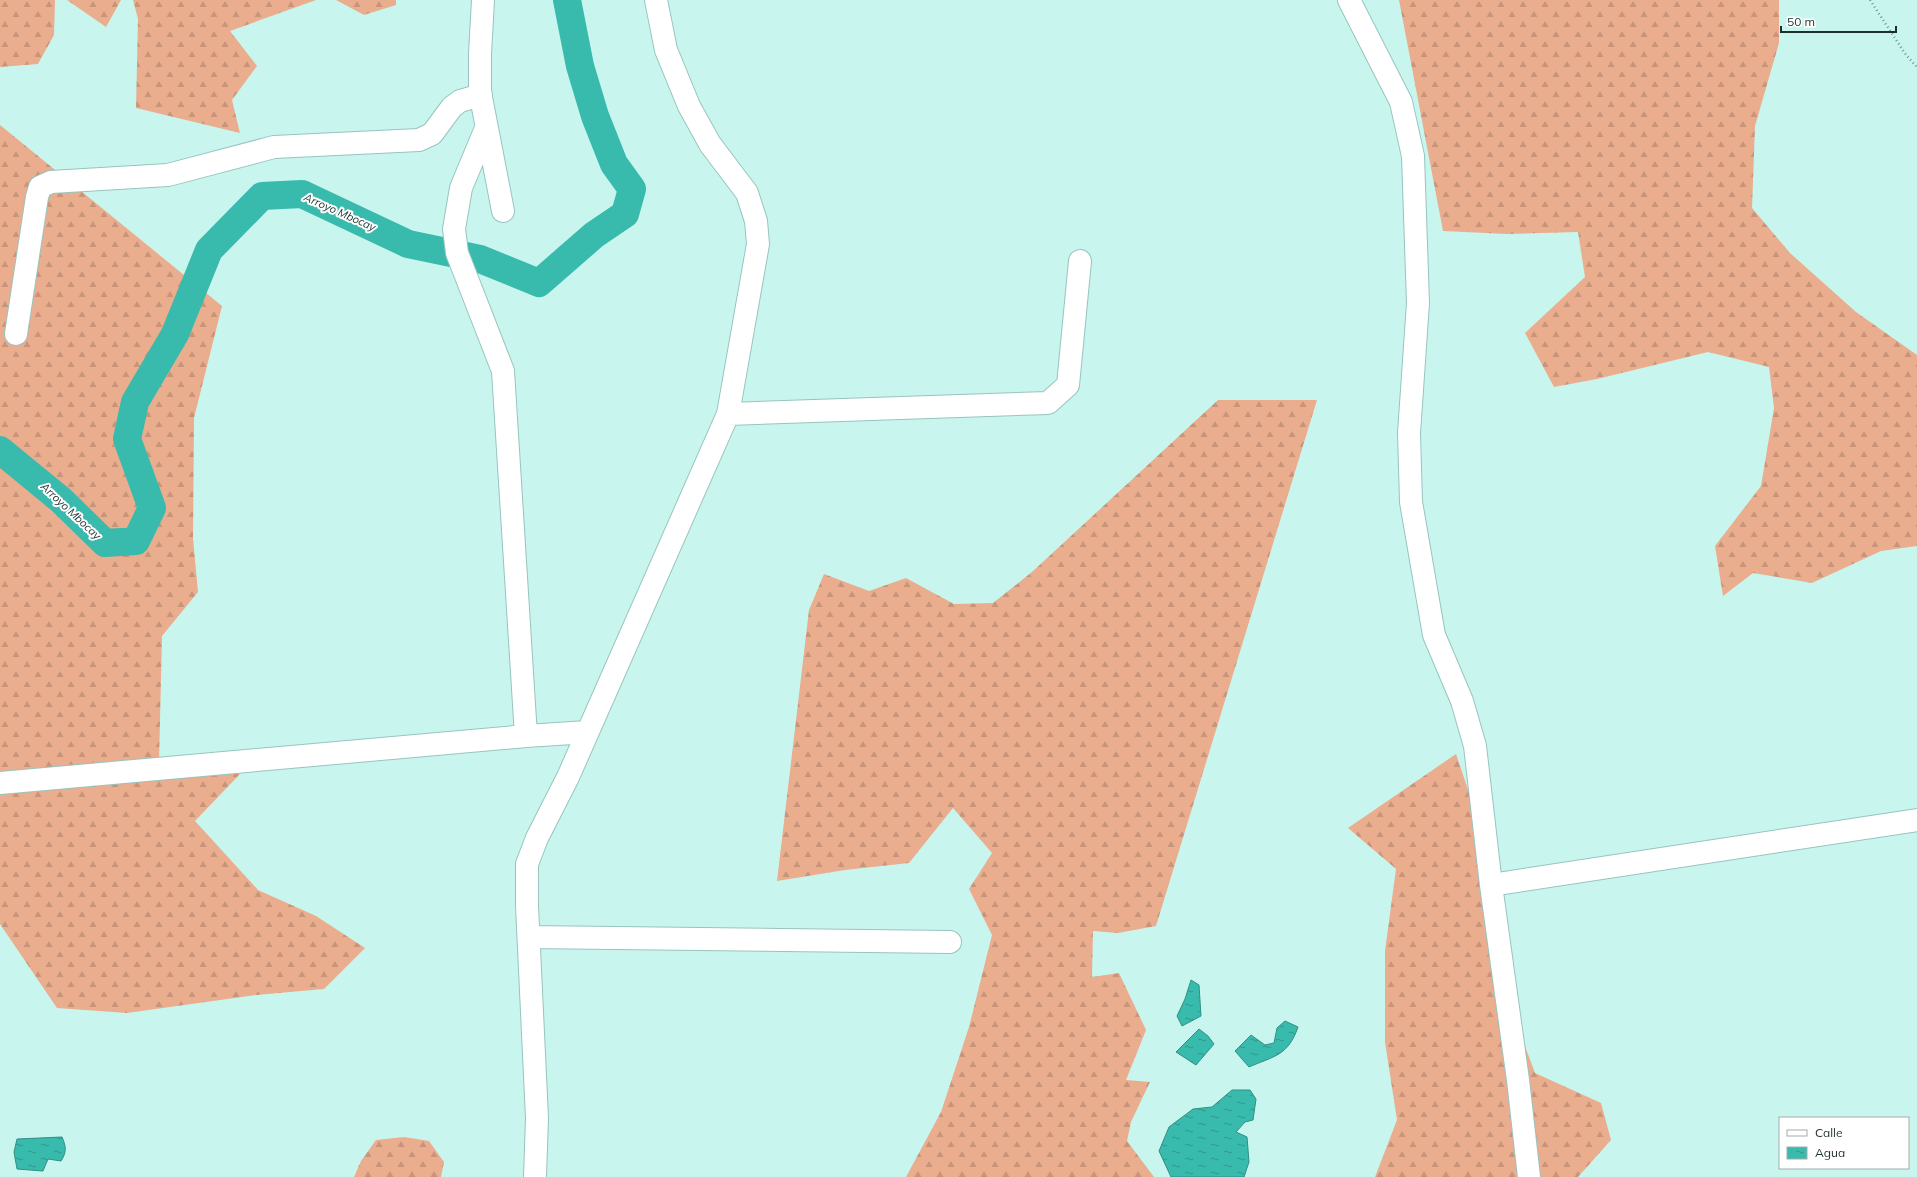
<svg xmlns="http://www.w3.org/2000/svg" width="1917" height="1177" viewBox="0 0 1917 1177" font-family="Mulish,sans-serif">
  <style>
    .forest { fill: url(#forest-firs) }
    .water { fill: url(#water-ripples); stroke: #309086 }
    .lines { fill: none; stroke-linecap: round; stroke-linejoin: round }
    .river { stroke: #38baad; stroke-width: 28 }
    .minor-casing { stroke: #98c4be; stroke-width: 24 }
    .path { stroke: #73938e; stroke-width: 2.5; stroke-dasharray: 1 3; stroke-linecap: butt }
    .minor { stroke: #fff; stroke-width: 22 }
    .labels { text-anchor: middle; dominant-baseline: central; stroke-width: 4; stroke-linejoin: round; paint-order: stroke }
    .water-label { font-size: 11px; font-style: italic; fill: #1d3330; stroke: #fff }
  </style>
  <defs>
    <pattern id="forest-firs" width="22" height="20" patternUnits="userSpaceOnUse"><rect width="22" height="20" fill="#eaad8e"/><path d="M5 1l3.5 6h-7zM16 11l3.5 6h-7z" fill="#c8957b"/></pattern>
    <pattern id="water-ripples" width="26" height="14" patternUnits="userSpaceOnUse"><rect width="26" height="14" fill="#38baad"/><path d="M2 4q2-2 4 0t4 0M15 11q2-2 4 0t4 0" fill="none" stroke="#2f988d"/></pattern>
  </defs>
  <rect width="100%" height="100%" fill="#c8f6ef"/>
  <path class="forest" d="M 0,0 L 55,0 L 54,35 L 38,64 L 0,67 Z
    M 67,0 L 121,0 L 106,27 Z
    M 133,0 L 316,0 L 230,31 L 257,66 L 232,100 L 240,133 L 136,108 L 138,19 Z
    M 336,0 L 396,0 L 396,5 L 364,15 Z
    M 1399,0 L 1779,0 L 1779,43 L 1755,126 L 1752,208 L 1790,253 L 1856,312 L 1917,355 L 1917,546 L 1881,551 L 1812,583 L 1753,573 L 1723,596 L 1715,546 L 1761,486 L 1774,408 L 1769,367 L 1708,352 L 1597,379 L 1554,387 L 1525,333 L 1585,277 L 1578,232 L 1507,234 L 1443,231 Z
    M 0,125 L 222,306 L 194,418 L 193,538 L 198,592 L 162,636 L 159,763 L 240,774 L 195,821 L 258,890 L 316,916 L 365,948 L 324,989 L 256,995 L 127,1013 L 57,1008 L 0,924 Z
    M 1218,400 L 1317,400 L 1156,926 L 1118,933 L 1093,931 L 1092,977 L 1119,973 L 1146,1030 L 1126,1080 L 1150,1082 L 1131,1122 L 1127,1141 L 1154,1177 L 906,1177 L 941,1112 L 969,1027 L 992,935 L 969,889 L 992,853 L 953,808 L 909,863 L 845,870 L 777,881 L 809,610 L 824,574 L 869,591 L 906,578 L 954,604 L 993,603 L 1032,572 Z
    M 1456,754 L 1488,849 L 1513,1014 L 1535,1073 L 1601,1103 L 1611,1140 L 1578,1177 L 1375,1177 L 1397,1120 L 1385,1042 L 1385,951 L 1396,869 L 1348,828 Z
    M 404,1137 L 429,1141 L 444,1162 L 441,1177 L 354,1177 L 361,1161 L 376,1140 Z"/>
  <path class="water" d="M 1191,980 L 1199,985 L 1201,1016 L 1182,1026 L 1177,1016 L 1185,999 Z
    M 1285,1021 L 1298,1027 C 1288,1056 1274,1056 1249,1067 L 1235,1051 L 1251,1035 L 1265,1045 L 1274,1043 L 1277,1028 Z
    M 1199,1029 L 1208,1036 L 1214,1044 L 1196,1065 L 1176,1052 Z
    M 1232,1090 L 1250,1090 L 1256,1099 L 1253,1120 L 1245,1122 L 1236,1132 L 1247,1137 L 1249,1162 L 1244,1177 L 1171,1177 L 1159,1151 L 1169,1127 L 1193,1109 L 1212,1107 Z
    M 62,1137 C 66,1146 67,1152 61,1161 L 48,1159 L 43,1171 L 17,1169 L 14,1152 L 17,1139 Z"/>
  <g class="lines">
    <path class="river" d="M 0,450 L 61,500 L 105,543 L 136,541 L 152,508 L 127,439 L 135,402 L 175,334 L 209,250 L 262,196 L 302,194 L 408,244 L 480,259 L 539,283 L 594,235 L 625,214 L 632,189 L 614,164 L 595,116 L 580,66 L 567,0"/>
    <g class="minor-casing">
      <path id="minor" d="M 483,0 L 480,54 L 480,92 L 503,211
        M 1349,0 L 1401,102 L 1413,156 L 1418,303 L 1409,433 L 1411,502 L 1434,635 L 1462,701 L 1475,746 L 1491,885 L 1518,1080 L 1529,1177
        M 486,128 L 461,188 L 454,229 L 457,253 L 503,371 L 526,736
        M 16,334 L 37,197 L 40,187 L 51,182 L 168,175 L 274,147 L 419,140 L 432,134 L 452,107 L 460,101 L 481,95
        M 728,414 L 1048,403 L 1068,385 L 1080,261
        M 0,783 L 526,736 L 587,732
        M 1491,885 L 1917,820
        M 529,937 L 950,942
        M 535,1177 L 537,1118 L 527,906 L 527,864 L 537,838 L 568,777 L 728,414 L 758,244 L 756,221 L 747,193 L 710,144 L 689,106 L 666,50 L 656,0"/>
    </g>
    <path class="path" d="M 1870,0 L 1906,55 L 1917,67"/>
    <use href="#minor" class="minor"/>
  </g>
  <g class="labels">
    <g class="water-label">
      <text transform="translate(340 212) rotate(24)">Arroyo Mbocay</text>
      <text transform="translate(71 511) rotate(43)">Arroyo Mbocay</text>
    </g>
  </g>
  <rect x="1779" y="1117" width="130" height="52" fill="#ffffff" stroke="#a5acab"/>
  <rect x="1787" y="1130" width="20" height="6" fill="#ffffff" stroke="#a5acab"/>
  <text x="1815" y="1137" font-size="12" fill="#1d2f2c">Calle</text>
  <rect x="1787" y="1147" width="20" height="12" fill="url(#water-ripples)" stroke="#a5acab"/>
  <text x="1815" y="1157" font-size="12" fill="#1d2f2c">Agua</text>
  <path d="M1781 26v6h115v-6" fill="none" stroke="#1d2f2c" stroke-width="2"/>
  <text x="1787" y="26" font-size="12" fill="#1d2f2c" stroke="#ffffff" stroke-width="3" paint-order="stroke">50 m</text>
</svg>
